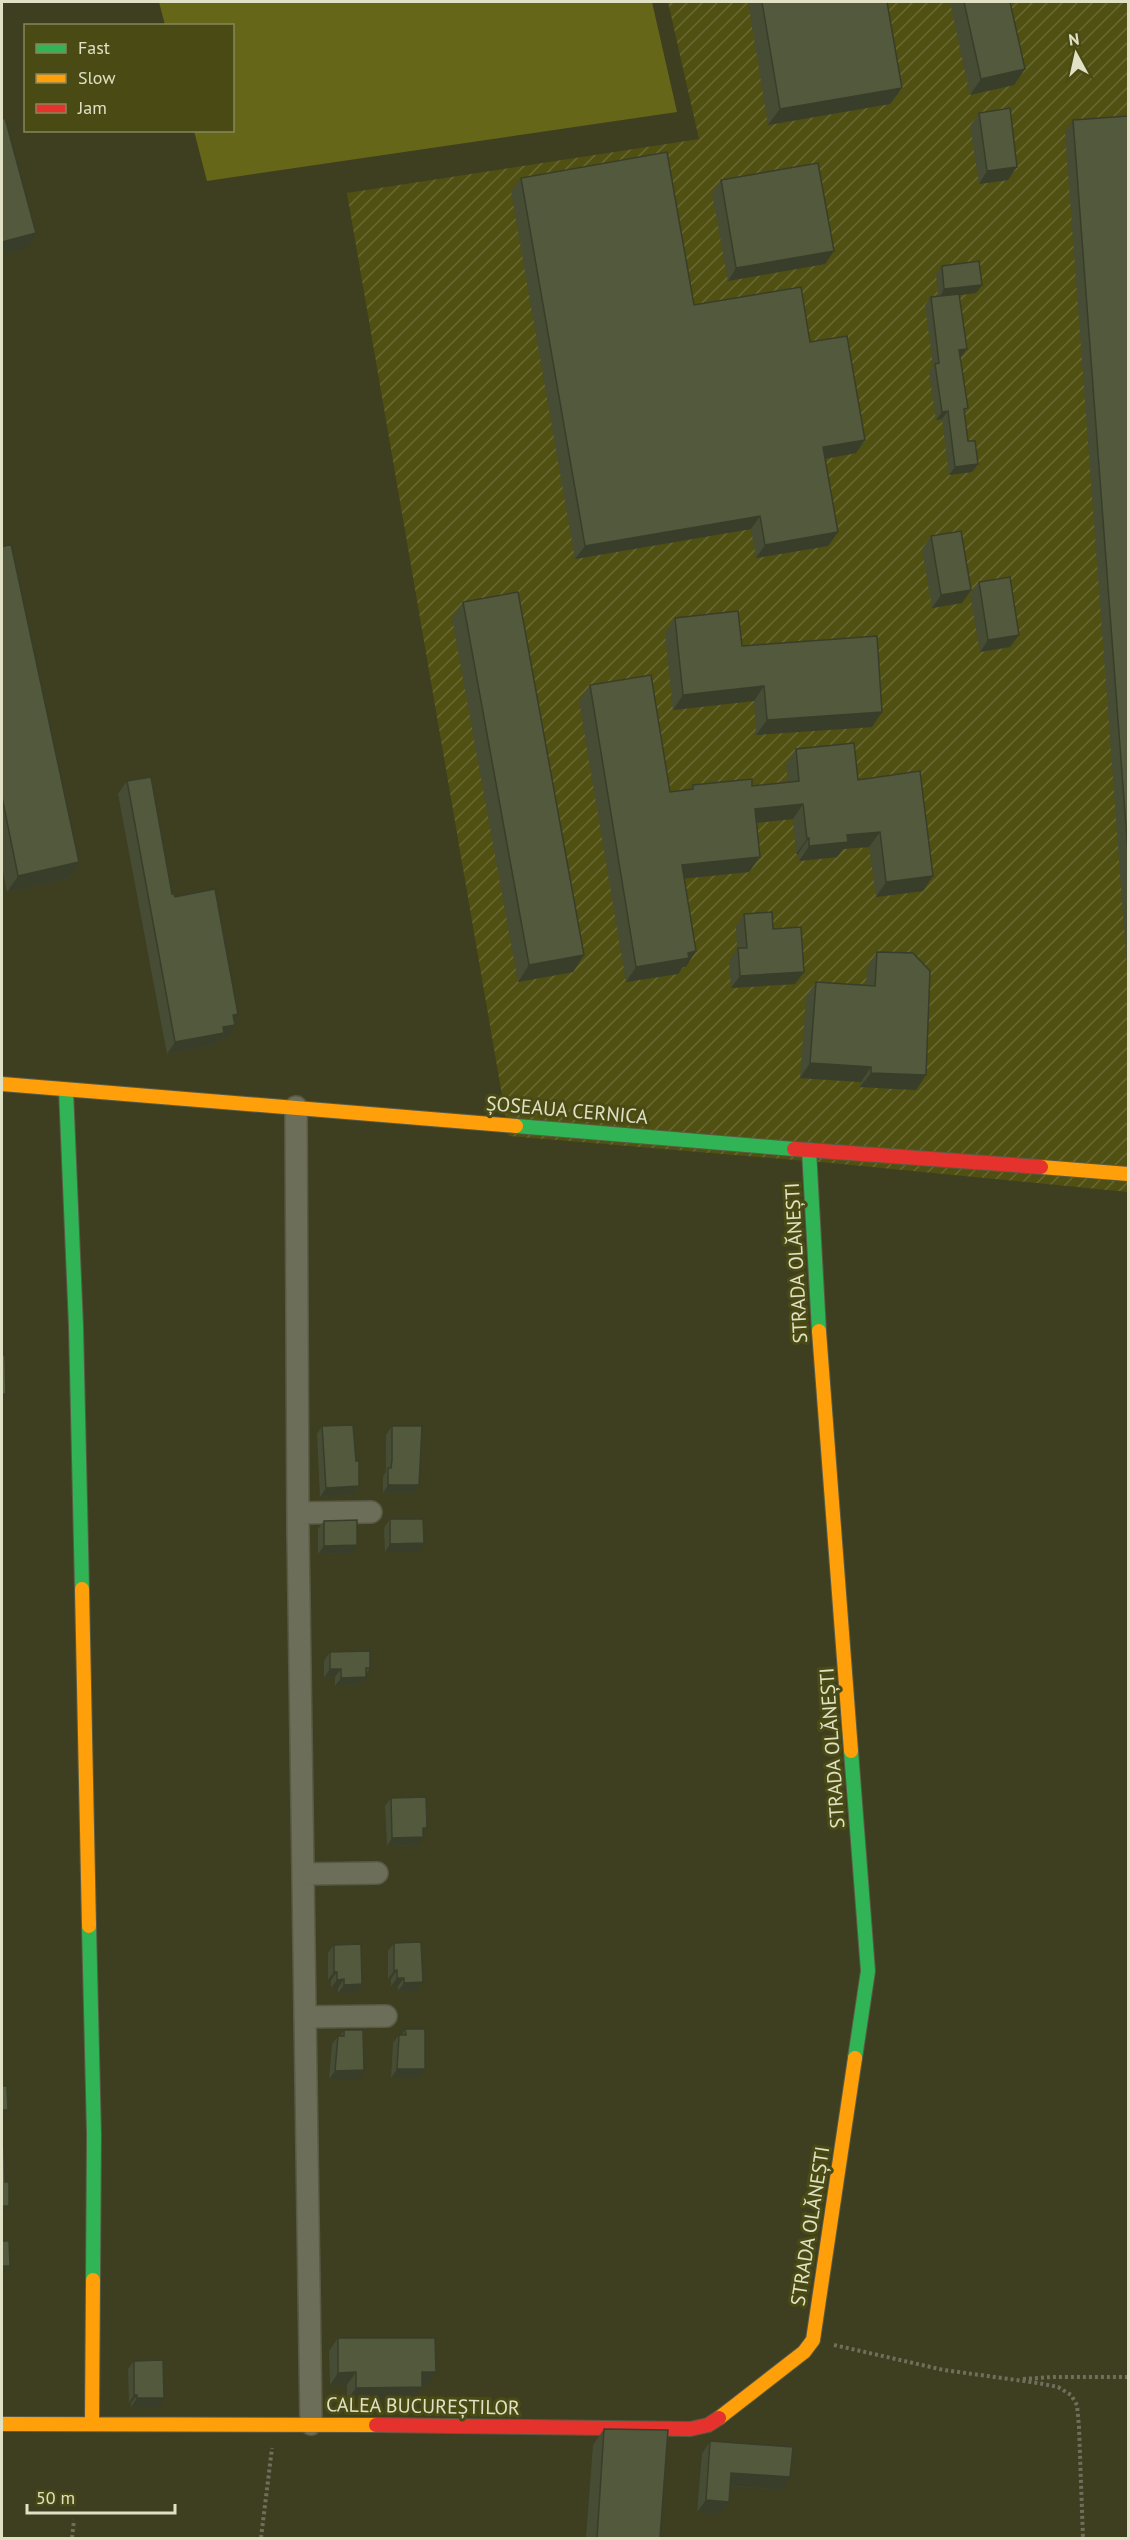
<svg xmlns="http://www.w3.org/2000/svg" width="1130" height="2540" viewBox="0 0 1130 2540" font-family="'PT Sans',sans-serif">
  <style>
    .industrial { fill: url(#industrial-furrows) }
    .grass { fill: #666618 }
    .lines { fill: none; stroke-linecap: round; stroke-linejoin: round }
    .street-casing { stroke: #595a43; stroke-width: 24 }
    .fast-casing { stroke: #595a43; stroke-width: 16 }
    .slow-casing { stroke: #595a43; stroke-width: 16 }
    .jam-casing { stroke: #595a43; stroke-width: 16 }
    .path { stroke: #6f705c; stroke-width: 4; stroke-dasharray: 3 3; stroke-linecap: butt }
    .street { stroke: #6d6e59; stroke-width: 21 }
    .fast { stroke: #30b455; stroke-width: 14 }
    .slow { stroke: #ff9f0a; stroke-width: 14 }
    .jam { stroke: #e5322d; stroke-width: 14 }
    .wall { fill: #474d34 }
    .shaded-wall { fill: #393e2a }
    .building { fill: #52593c; stroke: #393e2a; stroke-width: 1.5 }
    .labels { text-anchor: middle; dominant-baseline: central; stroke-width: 6; stroke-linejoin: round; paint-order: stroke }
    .street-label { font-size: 20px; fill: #e0e1c5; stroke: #4a4b14 }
  </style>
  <defs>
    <pattern id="industrial-furrows" width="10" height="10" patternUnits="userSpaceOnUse" patternTransform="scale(1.5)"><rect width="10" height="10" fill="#505012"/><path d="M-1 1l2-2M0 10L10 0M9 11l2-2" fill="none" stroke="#696933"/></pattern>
  </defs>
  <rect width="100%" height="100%" fill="#3e3e21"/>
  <path class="industrial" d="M 668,2 L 1128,2 L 1128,1192 L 831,1163 L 509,1136 L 347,193 L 699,139 Z"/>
  <path class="grass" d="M 159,2 L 652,2 L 677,112 L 207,181 L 194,131 L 232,130 L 232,26 L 165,25 Z"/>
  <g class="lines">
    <g class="street-casing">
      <path id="street" d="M 296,1107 L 298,1532 L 311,2424
        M 298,1513 L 371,1512
        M 303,1874 L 377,1873
        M 305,2017 L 386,2016"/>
    </g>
    <g class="fast-casing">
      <path id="fast" d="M 66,1090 L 76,1326 L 82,1589
        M 516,1126 L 794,1149
        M 809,1150 L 819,1331
        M 851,1751 L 868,1971 L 855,2058
        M 89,1926 L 94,2135 L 93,2280"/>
    </g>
    <g class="slow-casing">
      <path id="slow" d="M 2,1084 L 516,1126
        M 1041,1167 L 1128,1174
        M 819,1331 L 851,1751
        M 82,1589 L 89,1926
        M 719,2418 L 804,2352 L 813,2340 L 855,2058
        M 92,2422 L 93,2280
        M 2,2424 L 376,2425"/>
    </g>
    <g class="jam-casing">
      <path id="jam" d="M 794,1149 L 1041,1167
        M 376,2425 L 690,2429 L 708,2425 L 719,2418"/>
    </g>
    <path class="path" d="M 834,2345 L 944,2370 L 1038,2383 L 1058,2387 L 1071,2395 L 1077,2405 L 1079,2427 L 1083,2538
      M 1023,2379 L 1052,2377 L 1128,2377
      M 72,2538 L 74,2520
      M 261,2538 L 272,2448"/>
    <use href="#street" class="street"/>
    <use href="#fast" class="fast"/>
    <use href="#slow" class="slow"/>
    <use href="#jam" class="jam"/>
  </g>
  <path class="wall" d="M 748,2 L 887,2 L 902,88 L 890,104 L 768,125 Z
    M 950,2 L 1010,2 L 1025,69 L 1014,85 L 970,95 Z
    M 979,113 L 1008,180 L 979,184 L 970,126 Z
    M 1128,116 L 1128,981 L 1065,132 L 1073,120 Z
    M 521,178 L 694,305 L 810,342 L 865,440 L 856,453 L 825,459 L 838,532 L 828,546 L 756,558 L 751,529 L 575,559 L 511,191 Z
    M 721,180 L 825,264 L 728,281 L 712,193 Z
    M 942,266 L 976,293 L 959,295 L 967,349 L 961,357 L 960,357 L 965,413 L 972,472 L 949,475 L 942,419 L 936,420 L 929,372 L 933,366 L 925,305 L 931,297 L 938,296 L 936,274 Z
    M 931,536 L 971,590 L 962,603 L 932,608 L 922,549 Z
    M 2,547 L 79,862 L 68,879 L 7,892 L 2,867 Z
    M 979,582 L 1010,647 L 980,652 L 970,594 Z
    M 463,602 L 584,955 L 573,972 L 518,982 L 452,618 Z
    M 675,618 L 742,646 L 872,727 L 756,735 L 754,701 L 673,710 L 665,633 Z
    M 590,685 L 670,792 L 690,789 L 693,785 L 752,786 L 788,783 L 786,764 L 796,749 L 858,780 L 923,891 L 876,897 L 869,847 L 843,849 L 837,857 L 799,861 L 798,854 L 796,854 L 793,819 L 756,823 L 760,857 L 749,872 L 684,878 L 686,967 L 683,967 L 678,974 L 626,982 L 579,701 Z
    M 127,781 L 172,894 L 175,897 L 234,1020 L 226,1038 L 220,1039 L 216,1045 L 167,1054 L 118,794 Z
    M 744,914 L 773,929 L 804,972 L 795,984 L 731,988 L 729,961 L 737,949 L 736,926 Z
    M 877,952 L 916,1090 L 860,1087 L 861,1082 L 800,1078 L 806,997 L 816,982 L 866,985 L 867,967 Z
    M 322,1426 L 359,1486 L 353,1494 L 320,1497 L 317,1434 Z
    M 392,1426 L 419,1485 L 413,1493 L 383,1493 L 383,1476 L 386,1472 L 386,1435 Z
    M 390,1519 L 418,1552 L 385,1552 L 384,1528 Z
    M 324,1521 L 357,1545 L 352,1553 L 318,1554 L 318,1529 Z
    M 330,1652 L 370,1668 L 366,1674 L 366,1677 L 360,1685 L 335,1686 L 335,1677 L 324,1678 L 324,1661 Z
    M 391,1798 L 423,1834 L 417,1845 L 387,1846 L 385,1806 Z
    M 394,1943 L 423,1982 L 417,1991 L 398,1991 L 398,1986 L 391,1986 L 391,1979 L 388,1979 L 388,1951 Z
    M 334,1945 L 362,1984 L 356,1992 L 338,1993 L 338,1988 L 331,1988 L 331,1980 L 328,1980 L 328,1953 Z
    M 405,2029 L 425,2069 L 419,2078 L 391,2078 L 393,2043 L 399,2035 L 402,2035 Z
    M 344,2030 L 358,2079 L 329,2079 L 332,2044 L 338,2036 L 340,2036 Z
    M 338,2338 L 427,2385 L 422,2385 L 422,2387 L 413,2400 L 347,2400 L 347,2385 L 330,2385 L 329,2351 Z
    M 134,2361 L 158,2407 L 131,2407 L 131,2403 L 129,2403 L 128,2369 Z
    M 604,2429 L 660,2538 L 586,2538 L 593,2445 Z
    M 710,2441 L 782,2490 L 730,2486 L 729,2502 L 720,2514 L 697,2512 L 702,2454 Z"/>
  <path class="shaded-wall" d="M 1025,69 L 1014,85 L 970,95 L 981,79 Z
    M 902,88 L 890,104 L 768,125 L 780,109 Z
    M 1017,167 L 1008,180 L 979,184 L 987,171 Z
    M 36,233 L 26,248 L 2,255 L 2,242 Z
    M 834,251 L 825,264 L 728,281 L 736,268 Z
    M 982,285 L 976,293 L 939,298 L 944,289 Z
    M 967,349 L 961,357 L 953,358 L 959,350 Z
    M 948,411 L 942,419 L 936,420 L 942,412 Z
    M 865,440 L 856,453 L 814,461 L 823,447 Z
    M 978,464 L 972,472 L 949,475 L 955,467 Z
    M 760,516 L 751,529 L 575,559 L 585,546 Z
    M 838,532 L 828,546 L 756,558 L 765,545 Z
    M 971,590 L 962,603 L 932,608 L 941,595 Z
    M 1019,635 L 1010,647 L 980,652 L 988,640 Z
    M 764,686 L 754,701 L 673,710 L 683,695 Z
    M 882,712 L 872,727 L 756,735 L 767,720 Z
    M 803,804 L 793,819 L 744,824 L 755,809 Z
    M 880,832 L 869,847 L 843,849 L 837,857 L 799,861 L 809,846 L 847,835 Z
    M 809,838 L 798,854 L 796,854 L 807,839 Z
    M 760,857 L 749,872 L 671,880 L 682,865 Z
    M 79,862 L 68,879 L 7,892 L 18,876 Z
    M 933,876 L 923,891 L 876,897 L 886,882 Z
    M 696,951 L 686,967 L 683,967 L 678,974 L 626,982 L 636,967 L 688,953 Z
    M 584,955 L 573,972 L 518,982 L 529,965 Z
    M 804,972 L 795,984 L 731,988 L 740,976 Z
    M 238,1014 L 230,1026 L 235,1025 L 226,1038 L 220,1039 L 216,1045 L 167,1054 L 175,1042 L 233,1015 Z
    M 810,1063 L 871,1067 L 861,1082 L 800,1078 Z
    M 871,1073 L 926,1075 L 916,1090 L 860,1087 Z
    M 2,1394 L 6,1394 L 2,1400 Z
    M 388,1485 L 419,1485 L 413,1493 L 383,1493 Z
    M 359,1486 L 353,1494 L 320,1497 L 326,1488 Z
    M 424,1543 L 418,1552 L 385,1552 L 390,1544 Z
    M 357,1545 L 352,1553 L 318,1554 L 324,1546 Z
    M 330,1669 L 341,1669 L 335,1677 L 324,1678 Z
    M 366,1677 L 360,1685 L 335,1686 L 341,1678 Z
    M 423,1837 L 417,1845 L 387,1846 L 392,1838 Z
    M 397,1970 L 391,1979 L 388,1979 L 394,1971 Z
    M 334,1972 L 337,1972 L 331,1980 L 328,1980 Z
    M 397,1978 L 404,1978 L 398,1986 L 391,1986 Z
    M 344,1979 L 338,1988 L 331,1988 L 337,1980 Z
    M 423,1982 L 417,1991 L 398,1991 L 404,1983 Z
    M 362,1984 L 356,1992 L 338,1993 L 344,1985 Z
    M 397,2069 L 425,2069 L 419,2078 L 391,2078 Z
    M 364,2070 L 358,2079 L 329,2079 L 335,2071 Z
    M 2,2110 L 8,2110 L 2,2119 Z
    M 2,2206 L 9,2206 L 4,2214 L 2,2214 Z
    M 2,2266 L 10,2266 L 4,2274 L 2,2274 Z
    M 356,2372 L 347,2385 L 330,2385 L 338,2373 Z
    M 422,2372 L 436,2372 L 427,2385 L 413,2385 Z
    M 422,2387 L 413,2400 L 347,2400 L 356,2388 Z
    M 134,2395 L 137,2395 L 131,2403 L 129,2403 Z
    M 137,2398 L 164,2398 L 158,2407 L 131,2407 Z
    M 731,2473 L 790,2477 L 782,2490 L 722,2485 Z
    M 706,2500 L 729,2502 L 720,2514 L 697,2512 Z"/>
  <path class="building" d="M 762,2 L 887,2 L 902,88 L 780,109 Z
    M 964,2 L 1010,2 L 1025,69 L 981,79 Z
    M 1010,108 L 1017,167 L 987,171 L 979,113 Z
    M 1128,116 L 1128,853 L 1073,120 Z
    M 5,118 L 36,233 L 2,242 L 2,119 Z
    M 667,152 L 694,305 L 801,287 L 810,342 L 847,336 L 865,440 L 823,447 L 838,532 L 765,545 L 760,516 L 585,546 L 521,178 Z
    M 818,163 L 834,251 L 736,268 L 721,180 Z
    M 979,261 L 982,285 L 944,289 L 942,266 Z
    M 959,294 L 967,349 L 959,350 L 968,408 L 964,409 L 968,441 L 975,441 L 978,464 L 955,467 L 948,411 L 942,412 L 935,364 L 939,363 L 931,297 Z
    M 961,531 L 971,590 L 941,595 L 931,536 Z
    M 11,544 L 79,862 L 18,876 L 2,797 L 2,547 Z
    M 1010,577 L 1019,635 L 988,640 L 979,582 Z
    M 518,592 L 584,955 L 529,965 L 463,602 Z
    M 738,611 L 742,646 L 877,636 L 882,712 L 767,720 L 764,686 L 683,695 L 675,618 Z
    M 651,675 L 670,792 L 693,789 L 693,785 L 752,779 L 752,786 L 799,781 L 796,749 L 854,743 L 858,780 L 920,771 L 933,876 L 886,882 L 880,832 L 847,835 L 848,842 L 809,846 L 809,838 L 807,839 L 803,804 L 755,809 L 760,857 L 682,865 L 696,951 L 688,953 L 689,958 L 636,967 L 590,685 Z
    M 151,777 L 172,894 L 174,894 L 175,897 L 215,889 L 238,1014 L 233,1015 L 235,1025 L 223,1027 L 224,1033 L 175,1042 L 127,781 Z
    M 772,912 L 773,929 L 801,927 L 804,972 L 740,976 L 738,948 L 747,948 L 744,914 Z
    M 877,952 L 913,953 L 930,971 L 926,1075 L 871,1073 L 871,1067 L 810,1063 L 816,982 L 875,986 Z
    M 2,1355 L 5,1355 L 6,1394 L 2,1394 Z
    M 353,1425 L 356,1461 L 359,1461 L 359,1486 L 326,1488 L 322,1426 Z
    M 392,1426 L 422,1426 L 419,1485 L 388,1485 L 388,1468 L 391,1468 L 392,1460 Z
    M 390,1519 L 423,1519 L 424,1543 L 390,1544 Z
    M 357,1520 L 357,1545 L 324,1546 L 324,1521 Z
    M 370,1651 L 370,1668 L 366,1668 L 366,1677 L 341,1678 L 341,1669 L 330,1669 L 330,1652 Z
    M 426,1797 L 427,1828 L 423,1828 L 423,1837 L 392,1838 L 391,1798 Z
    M 421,1942 L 423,1982 L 404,1983 L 404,1978 L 397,1978 L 397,1970 L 394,1971 L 394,1943 Z
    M 361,1944 L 362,1984 L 344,1985 L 344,1979 L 337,1980 L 337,1972 L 334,1972 L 334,1945 Z
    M 405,2029 L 425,2029 L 425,2069 L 397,2069 L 399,2035 L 406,2035 Z
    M 344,2030 L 363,2030 L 364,2070 L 335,2071 L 338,2036 L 344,2036 Z
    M 2,2086 L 7,2086 L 8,2110 L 2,2110 Z
    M 2,2147 L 4,2147 L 5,2182 L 9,2182 L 9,2206 L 2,2206 Z
    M 2,2241 L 9,2241 L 10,2266 L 2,2266 Z
    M 338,2338 L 435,2338 L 436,2372 L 422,2372 L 422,2387 L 356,2388 L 356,2372 L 338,2373 Z
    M 163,2360 L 164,2398 L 137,2398 L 137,2395 L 134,2395 L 134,2361 Z
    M 604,2429 L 668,2430 L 660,2538 L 597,2538 Z
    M 710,2441 L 793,2447 L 790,2477 L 731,2473 L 729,2502 L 706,2500 Z"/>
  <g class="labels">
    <g class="street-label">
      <text transform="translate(567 1110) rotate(5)">ȘOSEAUA CERNICA</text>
      <text transform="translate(796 1263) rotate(-93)">STRADA OLĂNEȘTI</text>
      <text transform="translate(832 1748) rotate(-94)">STRADA OLĂNEȘTI</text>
      <text transform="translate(810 2226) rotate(-81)">STRADA OLĂNEȘTI</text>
      <text transform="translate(423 2406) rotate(1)">CALEA BUCUREȘTILOR</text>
    </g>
  </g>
  <rect width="1130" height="2540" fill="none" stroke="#e0e1c5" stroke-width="6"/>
  <rect x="24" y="24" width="210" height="108" fill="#4a4b14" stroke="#86875b" stroke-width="1.5"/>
  <rect x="36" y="44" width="30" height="9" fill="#30b455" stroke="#86875b" stroke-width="1.5"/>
  <text x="78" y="54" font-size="18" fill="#e0e1c5">Fast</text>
  <rect x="36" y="74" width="30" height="9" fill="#ff9f0a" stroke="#86875b" stroke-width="1.5"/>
  <text x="78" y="84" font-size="18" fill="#e0e1c5">Slow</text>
  <rect x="36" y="104" width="30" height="9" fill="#e5322d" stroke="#86875b" stroke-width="1.5"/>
  <text x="78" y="114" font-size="18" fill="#e0e1c5">Jam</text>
  <g transform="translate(1076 54) rotate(352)" stroke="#4a4b14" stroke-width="4.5" paint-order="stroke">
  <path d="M0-4.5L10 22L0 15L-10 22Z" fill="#e0e1c5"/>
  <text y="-9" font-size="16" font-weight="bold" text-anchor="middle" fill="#e0e1c5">N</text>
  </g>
  <path d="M27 2504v9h148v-9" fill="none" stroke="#e0e1c5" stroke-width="3"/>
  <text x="36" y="2504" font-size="18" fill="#e0e1c5" stroke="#4a4b14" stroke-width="4.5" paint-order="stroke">50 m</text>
</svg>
